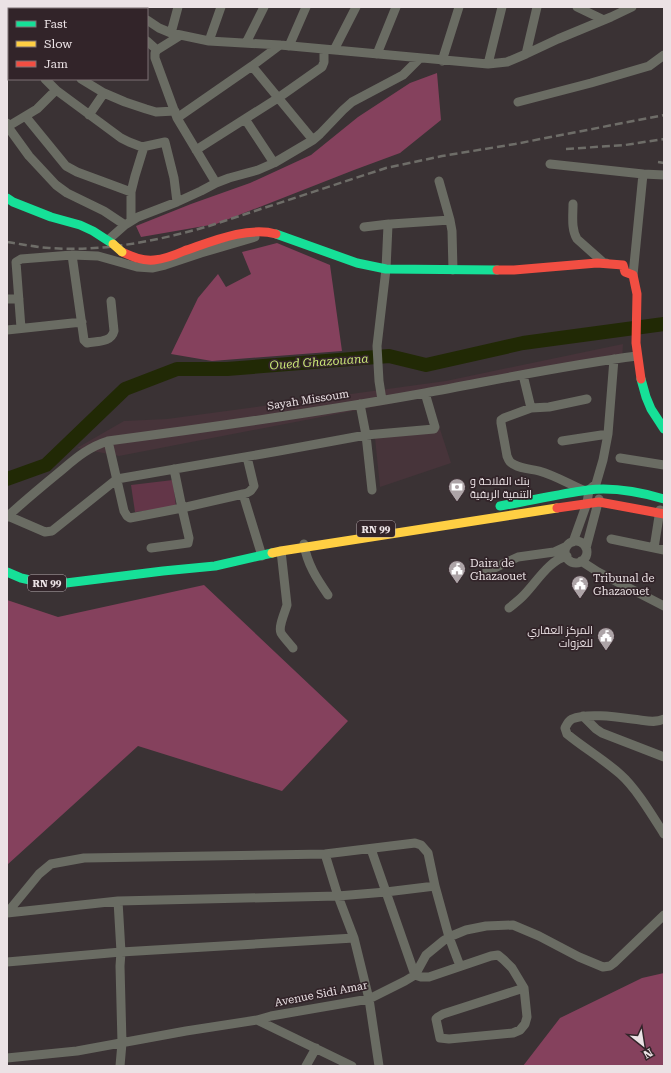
<svg xmlns="http://www.w3.org/2000/svg" width="671" height="1073" viewBox="0 0 671 1073" font-family="'Roboto Serif',Cairo,serif">
  <style>
    .built { fill: #47343a }
    .green { fill: #633648 }
    .forest { fill: #85415d }
    .lines { fill: none; stroke-linecap: round; stroke-linejoin: round }
    .river { stroke: #212905; stroke-width: 14 }
    .street { stroke: #6a6c63; stroke-width: 9 }
    .fast { stroke: #16e098; stroke-width: 9 }
    .slow { stroke: #ffcf43; stroke-width: 9 }
    .jam { stroke: #f24e42; stroke-width: 9 }
    .rail { stroke: #6e6d68; stroke-width: 2.5; stroke-dasharray: 8 4; stroke-linecap: butt }
    .slow-bridge { stroke: #ffcf43; stroke-width: 9 }
    .labels { text-anchor: middle; dominant-baseline: central; stroke-width: 3.5; stroke-linejoin: round; paint-order: stroke }
    .shield { fill: #322429; stroke: #b4a9ad; stroke-width: 1 }
    .shield-label { font-size: 10px; font-weight: bold; fill: #ebe2e5 }
    .street-label { font-size: 11px; fill: #ebe2e5; stroke: #322429 }
    .poi-label { font-size: 11px; fill: #ebe2e5; stroke: #322429; text-anchor: start }
    .water-label { font-size: 12px; font-style: italic; fill: #c8e475; stroke: #322429 }
  </style>
  <rect width="100%" height="100%" fill="#3a3234"/>
  <path class="built" d="M 623,344 L 622,359 L 119,456 L 77,448 L 124,421 L 167,419 L 446,381 Z
    M 439,426 L 451,463 L 380,487 L 375,438 Z"/>
  <path class="green" d="M 173,480 L 176,507 L 135,512 L 131,485 Z"/>
  <path class="forest" d="M 437,73 L 441,120 L 400,153 L 354,170 L 216,224 L 141,237 L 136,226 L 191,204 L 250,183 L 311,155 L 358,117 L 410,83 Z
    M 277,243 L 330,265 L 342,351 L 212,361 L 171,354 L 198,298 L 218,274 L 226,287 L 251,274 L 242,252 Z
    M 204,585 L 348,721 L 282,791 L 138,746 L 7,865 L 7,600 L 58,617 Z
    M 664,973 L 664,1066 L 523,1066 L 560,1018 L 642,978 Z"/>
  <g class="lines">
    <path class="river" d="M 7,479 L 46,465 L 125,389 L 177,369 L 227,369 L 389,356 L 426,365 L 523,343 L 664,324"/>
    <path class="street" d="M 128,7 L 131,9
      M 577,7 L 604,20
      M 147,20 L 159,28 L 171,33 L 209,41 L 280,45 L 488,64 L 507,62 L 526,54 L 558,39 L 611,17 L 632,7
      M 171,33 L 178,7
      M 181,35 L 157,50 L 155,53 L 155,58 L 177,118 L 216,183
      M 147,41 L 157,50
      M 209,41 L 221,7
      M 246,43 L 264,7
      M 289,46 L 306,7
      M 334,50 L 356,7
      M 377,54 L 396,7
      M 526,54 L 537,7
      M 442,61 L 459,7
      M 488,64 L 502,7
      M 252,66 L 313,140
      M 45,79 L 56,90 L 121,138 L 129,142 L 142,147 L 143,150 L 135,176 L 131,192 L 131,221
      M 81,79 L 104,93 L 125,102 L 146,109 L 156,112 L 175,111
      M 518,102 L 591,83 L 649,66 L 664,55
      M 89,115 L 104,93
      M 26,117 L 66,166 L 77,172 L 131,192
      M 177,118 L 252,66 L 280,45
      M 245,119 L 274,163
      M 7,123 L 8,127 L 29,156 L 56,185 L 67,193 L 104,211 L 125,225
      M 7,127 L 37,109 L 56,90
      M 142,147 L 165,142 L 174,178 L 177,202
      M 196,150 L 278,98 L 322,67 L 324,62 L 324,49
      M 550,164 L 643,174
      M 439,181 L 450,220 L 452,231 L 453,270
      M 573,204 C 573,216 571,229 577,239 L 604,263 L 606,263
      M 364,227 L 389,224
      M 108,240 L 125,225 L 138,217 L 177,202 L 201,191 L 216,183 L 229,178 L 258,170 L 274,163 L 313,140 L 320,134 L 343,110 L 352,102 L 403,75 L 419,59
      M 72,255 L 84,340 L 87,343 C 97,341 111,343 114,331 L 111,301
      M 633,275 L 643,174 L 664,175
      M 7,299 L 19,299
      M 21,328 L 16,262 L 21,259 L 72,255 L 98,256 L 137,267 L 152,268 L 165,265 L 201,253 L 255,237
      M 7,330 L 82,322
      M 523,375 L 531,408 L 549,407 L 587,399
      M 382,400 L 379,381 L 377,346 L 386,269 L 388,225 L 391,224 L 450,220
      M 360,404 L 366,435 L 372,490
      M 531,408 L 504,418 L 501,420 L 501,423 L 507,456 C 509,461 510,463 515,465 C 522,469 532,469 539,471 C 554,475 569,484 583,490
      M 108,441 L 124,511 L 127,516 L 130,518 L 182,508 L 174,469
      M 562,441 L 608,434
      M 620,458 L 664,465
      M 243,494 L 262,556
      M 8,516 L 45,532 L 52,531 L 117,479 L 279,451 L 366,435 L 434,429 L 435,427 L 425,393
      M 7,517 C 23,502 40,488 57,474 C 74,460 86,448 108,441 C 214,427 320,412 425,393 C 496,380 566,365 637,356
      M 611,539 L 664,550
      M565 552a11 11 0 1 1 22 0a11 11 0 1 1-22 0Z
      M 573,542 L 587,503 L 589,490 L 596,484 L 603,460 L 608,434 L 614,359
      M 304,544 C 307,564 317,579 328,595
      M 151,548 L 188,543 L 189,538 L 182,508 L 243,494 C 249,493 251,491 254,486 L 247,457
      M 586,548 L 599,499
      M 654,548 L 660,510
      M 281,551 L 287,605 C 285,612 278,627 281,633 C 284,638 290,644 293,648
      M 581,561 L 598,572 L 664,606
      M 486,572 L 518,557 L 554,552 L 567,546
      M 509,608 C 514,604 519,600 523,596 C 536,583 549,560 567,556
      M 583,716 L 596,729 L 602,733 L 664,757
      M 664,719 C 656,723 648,721 640,720 C 623,718 588,712 572,719 C 568,721 567,724 565,728 L 567,734 C 584,748 603,759 620,774 C 636,788 652,815 664,834
      M 371,849 L 386,892 L 435,886
      M 325,854 L 338,896 L 354,938 L 369,999 L 379,1066
      M 7,913 L 118,901 L 338,896 L 386,892 L 415,975 L 421,977 L 429,977 L 491,956 L 498,955 L 504,960 L 512,968 L 524,988 L 527,1017 L 525,1024 L 520,1030 L 513,1033 L 449,1039 L 440,1038 L 436,1019 L 438,1017 L 443,1014 L 524,988
      M 7,913 L 39,874 L 51,864 L 84,858 L 325,854 L 415,843 L 421,845 L 428,853 L 435,886 L 449,937 L 460,966
      M 7,962 L 121,952 L 118,901
      M 257,1020 L 352,1066
      M 7,1058 L 77,1051 L 186,1031 L 257,1020 L 271,1016 L 369,999 L 405,981 L 415,975 L 426,955 L 443,941 L 449,937 L 466,930 L 486,926 L 513,925 L 539,936 L 579,957 L 603,967 L 610,966 L 614,963 L 664,915
      M 120,1066 L 122,1043 L 120,966 L 121,952 L 354,938
      M 306,1066 L 316,1048"/>
    <path class="fast" d="M 7,198 L 13,202 L 51,217 L 80,225 L 93,231 L 113,244
      M 276,234 L 357,263 L 386,269 L 497,270
      M 641,379 L 646,397 L 651,409 L 664,429
      M 500,506 C 529,501 559,494 588,490 C 613,487 640,492 664,499
      M 7,572 L 21,578 L 43,583 L 66,583 L 163,571 L 215,566 L 272,553"/>
    <path class="slow" d="M 272,553 L 281,551 L 557,508"/>
    <path class="jam" d="M 122,252 C 133,257 142,261 154,260 C 164,259 175,255 184,251 C 211,242 247,226 276,234
      M 497,270 L 514,270 L 597,263 L 623,265 L 625,272 L 633,275 L 637,294 L 636,343 L 641,379
      M 557,508 L 599,502 L 664,514"/>
    <path class="rail" d="M 566,149 L 625,145 L 664,139
      M 658,162 L 664,163
      M 7,242 C 21,244 35,247 49,248 C 103,252 157,241 209,226 L 386,168 L 442,156 L 515,144 L 664,115"/>
    <path class="slow-bridge" d="M 113,244 L 122,252"/>
  </g>
  <defs>
    <g id="bank-pin" transform="scale(0.9)"><path d="M0 17L-7.5 6A9.5 9.5 0 1 1 7.5 6Z" fill="#ada4a7" stroke="#322429"/><path d="M-6-4H6V4H-6ZM0-2.3a2.3 2.3 0 1 0 0 4.6a2.3 2.3 0 1 0 0-4.6Z" fill="#fff"/></g>
    <g id="civic-pin" transform="scale(0.9)"><path d="M0 17L-7.5 6A9.5 9.5 0 1 1 7.5 6Z" fill="#ada4a7" stroke="#322429"/><path d="M-.6-6.5H3V-4.5H.6V-3L4-1V1h2V6H-6V1h2V-1L-.6-3ZM-1.2 2.5V6h2.4V2.5Z" fill="#fff"/></g>
  </defs>
  <g fill-rule="evenodd">
    <use href="#bank-pin" x="457" y="487"/>
    <use href="#civic-pin" x="457" y="569"/>
    <use href="#civic-pin" x="580" y="584"/>
    <use href="#civic-pin" x="606" y="636"/>
  </g>
  <g class="labels">
    <g class="shield">
      <rect x="357" y="521" width="38" height="16" rx="3"/>
      <rect x="28" y="575" width="38" height="16" rx="3"/>
    </g>
    <g class="shield-label">
      <text x="376" y="529">RN 99</text>
      <text x="47" y="583">RN 99</text>
    </g>
    <g class="street-label">
      <text transform="translate(308 400) rotate(-9)">Sayah Missoum</text>
      <text transform="translate(321 994) rotate(-11)">Avenue Sidi Amar</text>
    </g>
    <g class="poi-label">
      <text x="470" y="481">بنك الفلاحة و<tspan x="470" dy="13">التنمية الريفية</tspan></text>
      <text x="470" y="563">Daira de<tspan x="470" dy="13">Ghazaouet</tspan></text>
      <text x="593" y="578">Tribunal de<tspan x="593" dy="13">Ghazaouet</tspan></text>
      <text x="593" y="630" text-anchor="end">المركز العقاري<tspan x="593" dy="13">للغزوات</tspan></text>
    </g>
    <g class="water-label">
      <text transform="translate(319 362) rotate(-4)">Oued Ghazouana</text>
    </g>
  </g>
  <rect width="671" height="1073" fill="none" stroke="#ebe2e5" stroke-width="16"/>
  <rect x="8" y="8" width="140" height="72" fill="#322429" stroke="#7c7074"/>
  <rect x="16" y="21" width="20" height="6" fill="#16e098" stroke="#7c7074"/>
  <text x="44" y="28" font-size="12" fill="#ebe2e5">Fast</text>
  <rect x="16" y="41" width="20" height="6" fill="#ffcf43" stroke="#7c7074"/>
  <text x="44" y="48" font-size="12" fill="#ebe2e5">Slow</text>
  <rect x="16" y="61" width="20" height="6" fill="#f24e42" stroke="#7c7074"/>
  <text x="44" y="68" font-size="12" fill="#ebe2e5">Jam</text>
  <g transform="translate(643 1045) rotate(150)" stroke="#322429" stroke-width="3" paint-order="stroke">
  <path d="M0-3L7 15L0 10L-7 15Z" fill="#ebe2e5"/>
  <text y="-6" font-size="11" font-weight="bold" text-anchor="middle" fill="#ebe2e5">N</text>
  </g>
</svg>
